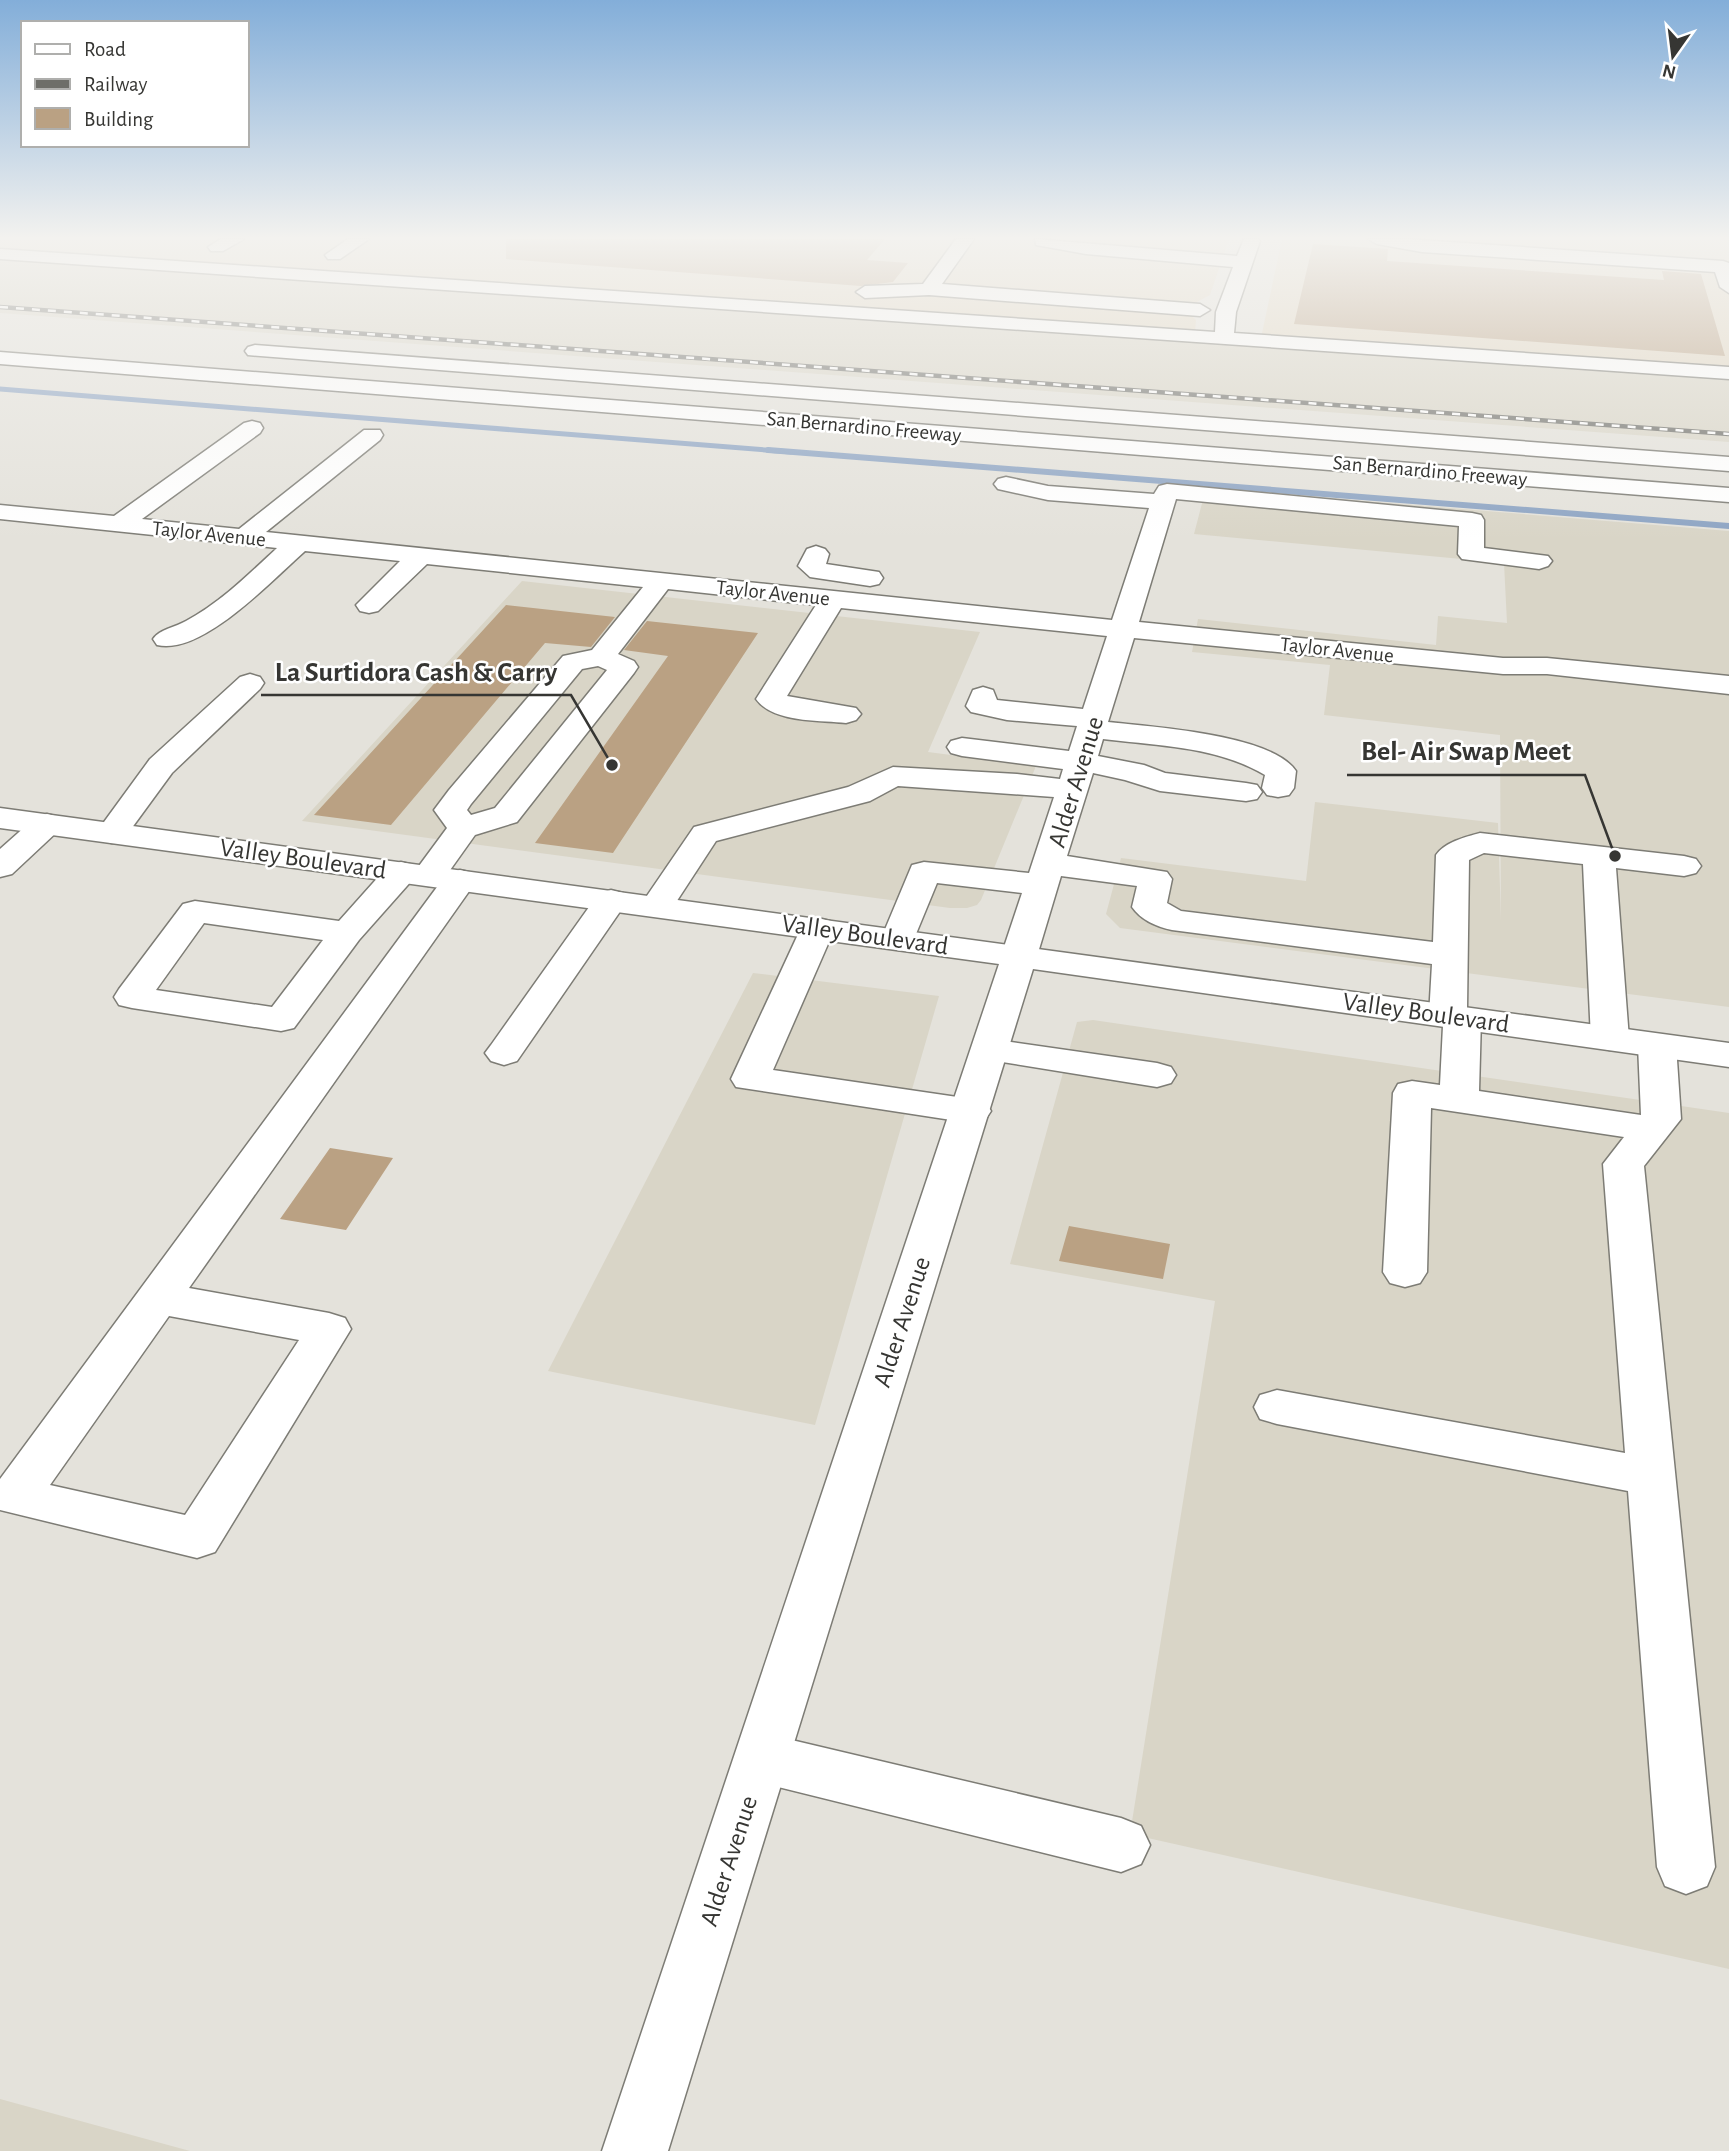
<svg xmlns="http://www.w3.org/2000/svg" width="1729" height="2151" viewBox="0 0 1729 2151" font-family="'Alegreya Sans',sans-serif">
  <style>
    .built { fill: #d9d5c7 }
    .industrial { fill: #e2d7c2 }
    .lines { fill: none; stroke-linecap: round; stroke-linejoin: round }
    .stream-far1 { stroke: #8da4c3; stroke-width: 5 }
    .stream { stroke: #8da4c3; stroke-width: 6 }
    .building { fill: #baa183 }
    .minor-casing { stroke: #7d7c75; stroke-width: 3 }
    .major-casing { stroke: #7d7c75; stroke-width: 3 }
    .highway-casing { stroke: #7d7c75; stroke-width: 3 }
    .minor { fill: #fff; fill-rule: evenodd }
    .major { fill: #fff; fill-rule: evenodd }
    .highway { fill: #fff; fill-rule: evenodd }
    .rail-casing { stroke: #6e6e69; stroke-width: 4.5 }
    .rail { stroke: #fff; stroke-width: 2.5; stroke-dasharray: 8; stroke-linecap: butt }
    .labels { text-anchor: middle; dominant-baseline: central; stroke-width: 5; stroke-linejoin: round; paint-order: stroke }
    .far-street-label { font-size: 21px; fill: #363633; stroke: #fff }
    .street-label { font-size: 26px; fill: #363633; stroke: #fff }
    .leader { fill: none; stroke: #363633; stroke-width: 2.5 }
    .callout-dot { fill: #363633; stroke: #fff; stroke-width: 2.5 }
    .callout-label { font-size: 28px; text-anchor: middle; font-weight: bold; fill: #363633; stroke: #fff; stroke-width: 5; stroke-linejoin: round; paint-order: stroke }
  </style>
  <rect width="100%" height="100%" fill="#e4e2db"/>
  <path class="built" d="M 0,249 L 1261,338 L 1729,368 L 1729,442 L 0,313 Z
    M 1206,488 L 1729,531 L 1729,1007 L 1120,928 L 1106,914 L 1121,858 L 1306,881 L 1315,802 L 1498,823 L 1501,921 L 1500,735 L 1324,715 L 1330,665 L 1192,652 L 1198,619 L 1436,645 L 1438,616 L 1507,623 L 1504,563 L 1194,534 Z
    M 522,581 L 980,632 L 928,752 L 1036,766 L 981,900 L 977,905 L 967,908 L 950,908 L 302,821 Z
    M 753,973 L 939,996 L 815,1425 L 548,1371 Z
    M 1093,1020 L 1729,1113 L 1729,1969 L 1130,1834 L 1215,1301 L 1010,1264 L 1077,1022 Z
    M 0,2099 L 190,2151 L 0,2151 Z"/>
  <path class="industrial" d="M 0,239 L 1229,239 L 1210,295 L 1197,302 L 1191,315 L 1196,320 L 1195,333 L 0,249 Z
    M 1282,239 L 1729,239 L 1729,368 L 1261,338 Z"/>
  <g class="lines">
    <path class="stream-far1" d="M 0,389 L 791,452"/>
    <path class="stream" d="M 768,450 L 1729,526"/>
  </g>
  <path class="building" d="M 506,239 L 885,239 L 867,260 L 908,263 L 893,282 L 861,286 L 506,259 Z
    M 1313,244 L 1388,249 L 1387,261 L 1664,280 L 1662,271 L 1701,274 L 1725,356 L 1294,324 Z
    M 506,605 L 615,617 L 591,647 L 545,643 L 391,825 L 314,815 Z
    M 647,621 L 758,633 L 613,853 L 535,843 L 668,656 L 624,650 Z
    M 330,1148 L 393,1158 L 346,1230 L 280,1219 Z
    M 1069,1226 L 1170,1244 L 1163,1279 L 1059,1261 Z"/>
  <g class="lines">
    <g class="minor-casing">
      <path id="minor" d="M 221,239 L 244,239 L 223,251 L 211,251 L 208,247 Z
        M 348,239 L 369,239 L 340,259 L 328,259 L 325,255 Z
        M 956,239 L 974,239 L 942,284 L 1200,304 L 1210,310 L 1200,316 L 929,295 L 865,298 L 856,292 L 865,286 L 923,284 Z
        M 1035,239 L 1237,256 L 1244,239 L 1258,239 L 1260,241 L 1236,312 L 1234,333 L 1729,367 L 1729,379 L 0,259 L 0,249 L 1215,332 L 1216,312 L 1233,267 L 1086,254 L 1036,245 Z
        M 1368,239 L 1406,239 L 1723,261 L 1729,263 L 1729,293 L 1720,287 L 1715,272 L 1422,252 L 1377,244 Z
        M 252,421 L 260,423 L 263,428 L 260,433 L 142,519 L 239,529 L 364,430 L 380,430 L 383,435 L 380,440 L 266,532 L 1112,620 L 1149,508 L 1048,500 L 998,489 L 994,484 L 998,479 L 1006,477 L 1048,486 L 1154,494 L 1159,486 L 1167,484 L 1472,513 L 1481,515 L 1484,520 L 1484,548 L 1548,556 L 1552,561 L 1548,566 L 1539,569 L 1462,559 L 1458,554 L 1459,526 L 1176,499 L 1139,622 L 1503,658 L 1547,658 L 1729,676 L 1729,694 L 1547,674 L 1503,674 L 1134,638 L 1108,722 C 1152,727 1271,734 1296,771 L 1294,788 L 1289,795 L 1278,797 L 1267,795 L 1262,788 L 1265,775 C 1216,746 1158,746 1103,739 L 1098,756 L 1144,765 L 1165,773 L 1246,783 L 1257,785 L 1262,792 L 1257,799 L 1246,801 L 1160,791 L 1125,780 L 1093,773 L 1067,856 L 1167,872 L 1172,879 L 1167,903 L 1181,911 L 1433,942 L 1436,855 C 1445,842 1465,837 1480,833 L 1684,856 L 1696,859 L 1701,866 L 1696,873 L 1684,876 L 1616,868 L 1629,1039 L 1623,1047 L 1610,1050 L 1597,1047 L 1591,1039 L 1583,864 L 1484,853 L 1469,860 L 1467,1008 L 1475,1010 L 1481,1018 L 1479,1091 L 1641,1115 L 1638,1045 L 1644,1037 L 1657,1034 L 1670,1037 L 1676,1045 L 1681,1119 L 1644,1166 L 1715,1867 L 1707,1886 L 1686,1894 L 1665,1886 L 1657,1867 L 1628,1491 L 1277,1424 L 1260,1419 L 1254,1407 L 1260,1395 L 1277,1390 L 1625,1453 L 1603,1164 L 1624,1137 L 1431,1108 L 1427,1272 L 1420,1283 L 1405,1287 L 1390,1283 L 1383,1272 L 1393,1093 L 1398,1084 L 1412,1081 L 1440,1085 L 1443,1026 L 1435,1024 L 1429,1016 L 1432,964 L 1172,930 C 1157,927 1141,920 1132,907 L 1137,886 L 1061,876 L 1037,956 L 1032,964 L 1019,967 L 1006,964 L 1001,956 L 1022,893 L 937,883 L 911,946 L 899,950 L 887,946 L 881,939 L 912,865 L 924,862 L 1029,873 L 1054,797 L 898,786 L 870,801 L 716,841 L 669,913 L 657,916 L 645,913 L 640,906 L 694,827 L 848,787 L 893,767 L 1017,774 L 1060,779 L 1063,769 L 962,756 L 951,753 L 947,747 L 951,741 L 962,738 L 1069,751 L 1077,726 L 1007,720 L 971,712 L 966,706 L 973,690 L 983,687 L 993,690 L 997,700 L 1083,709 L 1107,636 L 841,608 L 787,696 L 856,708 L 861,714 L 856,720 L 846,723 C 820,720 773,723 756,699 L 816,605 L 668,589 L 618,654 L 634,661 L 638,667 L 634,673 L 517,822 L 475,835 L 448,873 L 460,870 L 472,873 L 477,880 L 189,1288 L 329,1313 L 345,1318 L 351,1329 L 215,1552 L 197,1558 L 0,1510 L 0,1479 L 440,883 L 429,886 L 417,883 L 414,878 L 359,940 L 294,1028 L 281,1031 L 132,1008 L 119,1005 L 114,997 L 119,989 L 183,904 L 195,901 L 339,921 L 389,865 L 401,862 L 413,865 L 416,870 L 447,828 L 434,810 L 449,790 L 563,656 L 592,650 L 643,587 L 427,564 L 378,611 L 369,613 L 360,611 L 356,605 L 400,561 L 305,551 C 273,579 202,656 157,645 L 153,639 C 160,629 176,627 186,621 C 220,603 249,574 277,548 L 0,519 L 0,505 L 114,516 L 244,423 ZM 598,666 L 607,670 L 495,808 L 471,815 L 467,810 L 471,804 L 582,669 ZM 204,923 L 323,940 L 272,1007 L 156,990 ZM 169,1316 L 299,1340 L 185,1515 L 50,1485 Z
        M 816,546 L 825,549 L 829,554 L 826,564 L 879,572 L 883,578 L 879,584 L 870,586 L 810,577 L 798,566 L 807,549 Z
        M 250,674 L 260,677 L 264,683 L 260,689 L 172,773 L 123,840 L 112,843 L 101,840 L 96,833 L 150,759 L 240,677 Z
        M 47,814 L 58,817 L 63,824 L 58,831 L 12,874 L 0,877 L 0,849 L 36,817 Z
        M 611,890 L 623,893 L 628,900 L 517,1061 L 504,1065 L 491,1061 L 485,1053 L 491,1045 L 599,893 Z
        M 818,918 L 830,921 L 835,928 L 773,1070 L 971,1099 L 985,1102 L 991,1111 L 985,1120 L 971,1123 L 736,1087 L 731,1079 L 801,928 L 806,921 Z
        M 990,1039 L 1157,1063 L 1171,1067 L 1176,1075 L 1171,1083 L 1157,1087 L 977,1058 L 971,1050 L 977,1042 Z
        M 762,1733 L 1121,1818 L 1141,1826 L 1150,1845 L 1141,1864 L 1121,1872 L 762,1783 L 742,1775 L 734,1758 L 742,1741 Z"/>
    </g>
    <g class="major-casing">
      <path id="major" d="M 0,808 L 1729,1043 L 1729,1067 L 1033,969 L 668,2151 L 602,2151 L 999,964 L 0,828 Z"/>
    </g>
    <g class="highway-casing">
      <path id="highway" d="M 255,345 L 1729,457 L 1729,471 L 248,355 L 245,351 L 248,347 Z
        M 0,352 L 1729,488 L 1729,502 L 0,364 Z"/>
    </g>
    <use href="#minor" class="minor"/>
    <use href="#major" class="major"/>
    <use href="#highway" class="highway"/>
    <g class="rail-casing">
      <path id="rail" d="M 0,307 L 1729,434"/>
    </g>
    <use href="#rail" class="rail"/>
  </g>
  <linearGradient id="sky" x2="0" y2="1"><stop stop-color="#83aed9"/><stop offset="0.44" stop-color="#f3f2ef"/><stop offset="1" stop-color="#f3f2ef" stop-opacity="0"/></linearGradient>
  <rect width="1729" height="540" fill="url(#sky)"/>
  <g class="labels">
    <g class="far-street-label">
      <text transform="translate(864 427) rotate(5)">San Bernardino Freeway</text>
      <text transform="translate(1430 471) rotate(5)">San Bernardino Freeway</text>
      <text transform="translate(209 534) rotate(6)">Taylor Avenue</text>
      <text transform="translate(773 593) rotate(6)">Taylor Avenue</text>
      <text transform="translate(1337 650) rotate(6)">Taylor Avenue</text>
    </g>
    <g class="street-label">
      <text transform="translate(1076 782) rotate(-73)">Alder Avenue</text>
      <text transform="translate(303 859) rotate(8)">Valley Boulevard</text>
      <text transform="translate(865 935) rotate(8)">Valley Boulevard</text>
      <text transform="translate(1426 1013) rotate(8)">Valley Boulevard</text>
      <text transform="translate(902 1322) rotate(-72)">Alder Avenue</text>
      <text transform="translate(729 1861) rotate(-72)">Alder Avenue</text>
    </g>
  </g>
  <path class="leader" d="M612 765L571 695H261M1615 856L1585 775H1347"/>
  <g class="callout-dot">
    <circle cx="612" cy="765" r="7"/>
    <circle cx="1615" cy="856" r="7"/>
  </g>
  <g class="callout-label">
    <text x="416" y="681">La Surtidora Cash &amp; Carry</text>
    <text x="1466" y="760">Bel- Air Swap Meet</text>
  </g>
  <rect x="21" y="21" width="228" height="126" fill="#ffffff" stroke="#afafad" stroke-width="2"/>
  <rect x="35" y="44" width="35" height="10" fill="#ffffff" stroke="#afafad" stroke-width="2"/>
  <text x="84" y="56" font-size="21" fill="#363633">Road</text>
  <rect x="35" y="79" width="35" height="10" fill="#6e6e69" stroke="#afafad" stroke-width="2"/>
  <text x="84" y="91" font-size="21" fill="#363633">Railway</text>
  <rect x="35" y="108" width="35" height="21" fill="#baa183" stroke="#afafad" stroke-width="2"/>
  <text x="84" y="126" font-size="21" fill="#363633">Building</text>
  <g transform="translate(1673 56) rotate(194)" stroke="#ffffff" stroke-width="5" paint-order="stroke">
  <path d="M0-5L12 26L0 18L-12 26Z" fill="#363633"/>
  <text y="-10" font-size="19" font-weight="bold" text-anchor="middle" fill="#363633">N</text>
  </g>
</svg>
